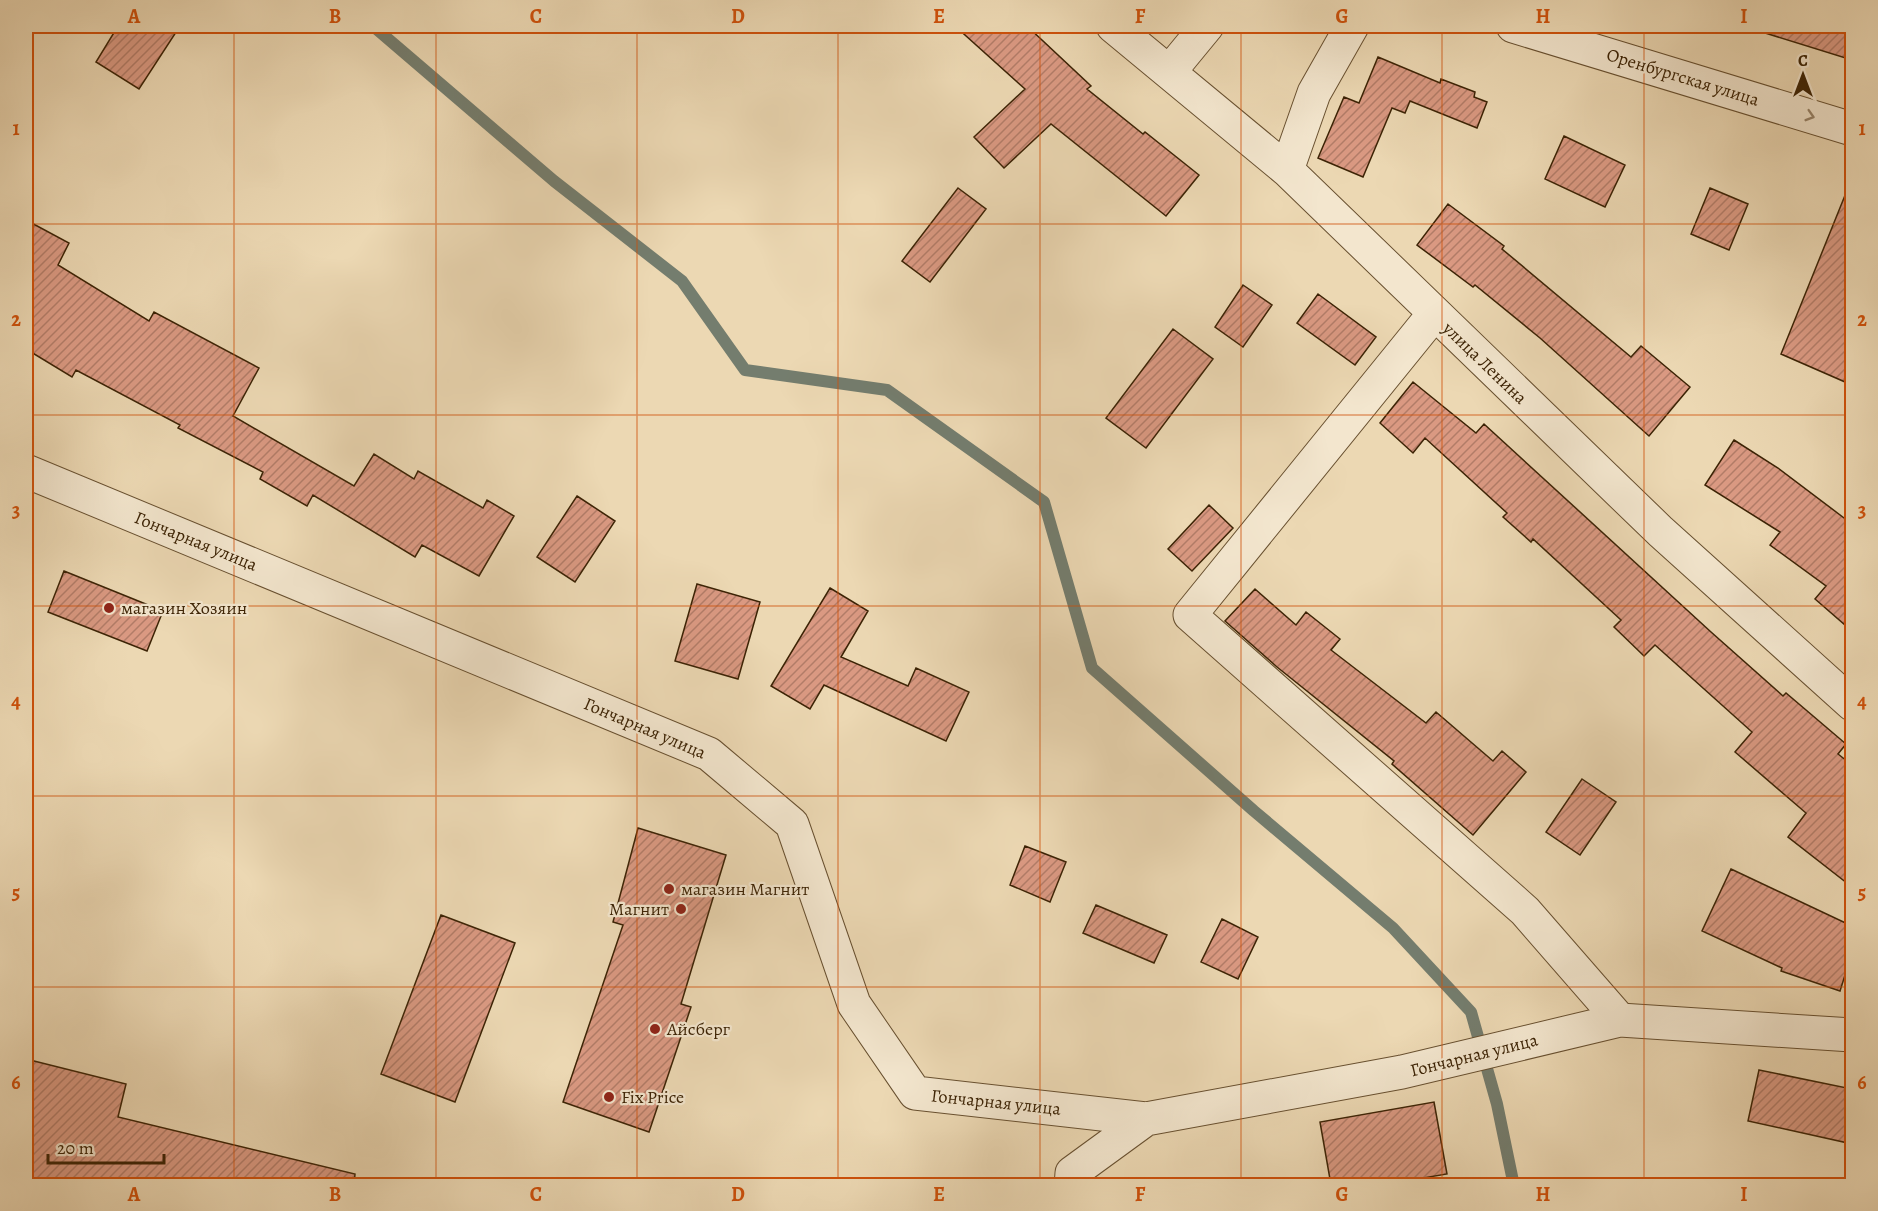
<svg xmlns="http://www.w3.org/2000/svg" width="1878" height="1211" viewBox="0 0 1878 1211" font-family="Alegreya,serif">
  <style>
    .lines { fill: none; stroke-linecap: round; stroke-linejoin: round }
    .stream { stroke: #747d6e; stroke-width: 12 }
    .building { fill: url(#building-hatch); stroke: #3c2305; stroke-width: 1.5 }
    .street-casing { stroke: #685030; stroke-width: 35 }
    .street { stroke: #f3e6ce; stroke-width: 33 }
    .oneway { stroke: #98846a }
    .grid { fill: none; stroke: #ce510b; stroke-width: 1.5; stroke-opacity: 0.55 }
    .poi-dot { fill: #8f2418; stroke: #f3e6ce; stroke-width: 2 }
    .labels { text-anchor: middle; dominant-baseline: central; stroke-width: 4.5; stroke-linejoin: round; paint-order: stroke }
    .street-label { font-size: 18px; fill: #3c2305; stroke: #f3e6ce }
    .poi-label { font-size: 18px; fill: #3c2305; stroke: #f3e6ce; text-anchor: start }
    .neatline { fill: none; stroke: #ce510b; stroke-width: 2 }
    .grid-label { font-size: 20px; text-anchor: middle; font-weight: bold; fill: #ce510b }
  </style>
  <defs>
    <pattern id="building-hatch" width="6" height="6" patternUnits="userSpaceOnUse" patternTransform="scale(1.5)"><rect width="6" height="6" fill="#da9982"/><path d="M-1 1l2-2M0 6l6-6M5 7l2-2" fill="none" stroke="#b27c68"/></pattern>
  </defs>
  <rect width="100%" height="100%" fill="#ecd8b3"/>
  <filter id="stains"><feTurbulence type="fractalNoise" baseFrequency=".00333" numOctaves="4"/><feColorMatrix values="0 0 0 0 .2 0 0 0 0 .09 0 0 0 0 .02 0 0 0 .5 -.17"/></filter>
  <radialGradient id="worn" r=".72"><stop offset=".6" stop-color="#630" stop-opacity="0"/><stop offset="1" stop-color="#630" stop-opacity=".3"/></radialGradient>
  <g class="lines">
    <path class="stream" d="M 373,26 L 554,181 L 682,281 L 745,370 L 887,390 L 1044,502 L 1092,668 L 1254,811 L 1393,928 L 1471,1012 L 1497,1104 L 1514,1186"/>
  </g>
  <path class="building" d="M 118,26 L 180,26 L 139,89 L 96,62 Z
    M 955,26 L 1027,26 L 1091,86 L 1087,89 L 1143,134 L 1145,132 L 1199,175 L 1166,216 L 1051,124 L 1004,168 L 974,137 L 1025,89 Z
    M 1766,26 L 1852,26 L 1852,60 L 1765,33 Z
    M 1378,57 L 1440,83 L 1441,79 L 1475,92 L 1474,97 L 1487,102 L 1477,128 L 1410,101 L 1405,113 L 1392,108 L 1363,177 L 1318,158 L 1344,97 L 1359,103 Z
    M 1564,136 L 1625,165 L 1605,207 L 1545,179 Z
    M 1850,183 L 1852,183 L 1852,385 L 1781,354 Z
    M 958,188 L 986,209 L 930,282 L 902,261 Z
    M 1710,188 L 1748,204 L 1729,250 L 1691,234 Z
    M 1448,204 L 1504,246 L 1502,249 L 1631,357 L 1641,346 L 1690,387 L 1649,436 L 1540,338 L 1475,285 L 1473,287 L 1417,245 Z
    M 26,220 L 69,243 L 58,265 L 149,321 L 154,312 L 259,368 L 233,416 L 354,486 L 374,454 L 414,479 L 418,471 L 483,508 L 487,500 L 514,516 L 479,576 L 422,545 L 415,557 L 313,495 L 307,506 L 260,479 L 263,472 L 178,428 L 180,425 L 76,370 L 72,377 L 26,349 Z
    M 1243,285 L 1272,305 L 1243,347 L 1215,327 Z
    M 1318,294 L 1376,337 L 1355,365 L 1297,323 Z
    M 1173,329 L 1213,359 L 1146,448 L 1106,418 Z
    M 1413,382 L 1476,433 L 1484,424 L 1711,632 L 1783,696 L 1786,693 L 1846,744 L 1838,754 L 1852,765 L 1852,887 L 1788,837 L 1806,813 L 1735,752 L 1752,732 L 1655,645 L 1644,656 L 1614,627 L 1621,620 L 1533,539 L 1531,542 L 1503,517 L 1507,513 L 1425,438 L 1413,453 L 1380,423 Z
    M 1734,440 L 1778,468 L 1852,524 L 1852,631 L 1815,599 L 1826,586 L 1770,545 L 1780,532 L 1705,485 Z
    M 577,496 L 615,521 L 575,582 L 537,557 Z
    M 1209,505 L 1233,528 L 1192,571 L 1168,549 Z
    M 64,571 L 163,611 L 147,651 L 48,612 Z
    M 697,584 L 760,602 L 738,679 L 675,661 Z
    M 830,588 L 868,611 L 841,657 L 908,686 L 916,668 L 969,692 L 946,741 L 824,685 L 810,709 L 771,686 Z
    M 1255,589 L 1296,625 L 1306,612 L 1340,639 L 1331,650 L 1426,723 L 1436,712 L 1493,761 L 1502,751 L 1526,772 L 1473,835 L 1392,764 L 1394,761 L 1277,667 L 1225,621 Z
    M 1582,779 L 1616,802 L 1580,855 L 1546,832 Z
    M 638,828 L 726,855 L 681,1004 L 691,1007 L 649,1132 L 563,1102 L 623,925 L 613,922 Z
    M 1025,846 L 1066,862 L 1050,902 L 1010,885 Z
    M 1731,869 L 1852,926 L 1852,953 L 1840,991 L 1781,971 L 1782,968 L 1702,931 Z
    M 1096,905 L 1167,935 L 1154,963 L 1083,933 Z
    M 441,915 L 515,943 L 455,1102 L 381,1074 Z
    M 1222,919 L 1258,937 L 1238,979 L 1201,962 Z
    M 26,1059 L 126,1084 L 118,1117 L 355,1174 L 354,1185 L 26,1185 Z
    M 1759,1070 L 1852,1089 L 1852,1128 L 1848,1143 L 1748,1121 Z
    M 1434,1102 L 1447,1174 L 1382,1185 L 1331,1185 L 1320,1122 Z"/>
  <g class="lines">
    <g class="street-casing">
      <path id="street" d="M 1113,26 L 1287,170 L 1660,531 L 1852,704
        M 1513,26 L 1852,129
        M 1170,71 L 1207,26
        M 1287,170 L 1314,93 L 1352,26
        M 1434,314 L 1190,615 L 1525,911 L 1620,1020
        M 26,471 L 709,754 L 792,824 L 854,1004 L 915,1093 L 1146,1119 L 1402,1072 L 1620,1020 L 1852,1035
        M 1071,1186 L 1072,1173 L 1146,1119"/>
    </g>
    <use href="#street" class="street"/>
  </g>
  <defs><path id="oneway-chevron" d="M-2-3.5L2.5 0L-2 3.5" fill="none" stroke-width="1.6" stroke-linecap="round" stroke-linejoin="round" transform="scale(1.5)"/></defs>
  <use class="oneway" href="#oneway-chevron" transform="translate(1810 116) rotate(17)"/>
  <path class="grid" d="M 234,26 L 234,1186M 436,26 L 436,1186M 637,26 L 637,1186M 838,26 L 838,1186M 1040,26 L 1040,1186M 1241,26 L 1241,1186M 1442,26 L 1442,1186M 1644,26 L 1644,1186M 26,224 L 1852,224M 26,415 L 1852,415M 26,606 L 1852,606M 26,796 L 1852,796M 26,987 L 1852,987"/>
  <g class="poi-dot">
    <circle cx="109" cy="608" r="6"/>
    <circle cx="669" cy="889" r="6"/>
    <circle cx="681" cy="909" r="6"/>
    <circle cx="655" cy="1029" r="6"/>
    <circle cx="609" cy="1097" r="6"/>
  </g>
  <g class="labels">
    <g class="street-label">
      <text transform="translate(1683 77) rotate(17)">Оренбургская улица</text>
      <text transform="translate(1485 363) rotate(44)">улица Ленина</text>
      <text transform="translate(196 541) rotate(22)">Гончарная улица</text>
      <text transform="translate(645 728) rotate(23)">Гончарная улица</text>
      <text transform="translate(1474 1055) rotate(-14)">Гончарная улица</text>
      <text transform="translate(996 1102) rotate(6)">Гончарная улица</text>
    </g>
    <g class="poi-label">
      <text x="121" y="608">магазин Хозяин</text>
      <text x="681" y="889">магазин Магнит</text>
      <text x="669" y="909" text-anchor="end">Магнит</text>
      <text x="667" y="1029">Айсберг</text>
      <text x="621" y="1097">Fix Price</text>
    </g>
  </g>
  <rect width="1878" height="1211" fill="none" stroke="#ecd8b3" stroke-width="66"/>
  <g transform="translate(1803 75)" stroke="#f3e6ce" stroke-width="4.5" paint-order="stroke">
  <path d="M0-4.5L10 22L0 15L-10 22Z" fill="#3c2305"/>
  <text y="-9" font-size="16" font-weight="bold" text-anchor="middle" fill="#3c2305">С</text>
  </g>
  <path d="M48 1154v9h116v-9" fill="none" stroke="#3c2305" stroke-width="3"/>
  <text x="57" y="1154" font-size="18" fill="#3c2305" stroke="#f3e6ce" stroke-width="4.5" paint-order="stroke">20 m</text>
  <rect x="33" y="33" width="1812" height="1145" class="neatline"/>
  <g class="grid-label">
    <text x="134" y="23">A</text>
    <text x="335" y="23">B</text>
    <text x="536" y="23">C</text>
    <text x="738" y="23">D</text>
    <text x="939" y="23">E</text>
    <text x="1140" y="23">F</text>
    <text x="1342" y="23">G</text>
    <text x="1543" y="23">H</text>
    <text x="1744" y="23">I</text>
    <text x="16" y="135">1</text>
    <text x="1862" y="135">1</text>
    <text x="16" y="326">2</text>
    <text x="1862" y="326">2</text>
    <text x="16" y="517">3</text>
    <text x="1862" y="517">3</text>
    <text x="16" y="708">4</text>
    <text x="1862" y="708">4</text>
    <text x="16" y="899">5</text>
    <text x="1862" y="899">5</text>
    <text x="16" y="1089">6</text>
    <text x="1862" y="1089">6</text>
    <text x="134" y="1201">A</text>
    <text x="335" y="1201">B</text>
    <text x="536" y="1201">C</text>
    <text x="738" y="1201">D</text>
    <text x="939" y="1201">E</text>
    <text x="1140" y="1201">F</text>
    <text x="1342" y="1201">G</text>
    <text x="1543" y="1201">H</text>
    <text x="1744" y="1201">I</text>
  </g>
  <rect width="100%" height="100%" filter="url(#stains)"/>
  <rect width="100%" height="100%" fill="url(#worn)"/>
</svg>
